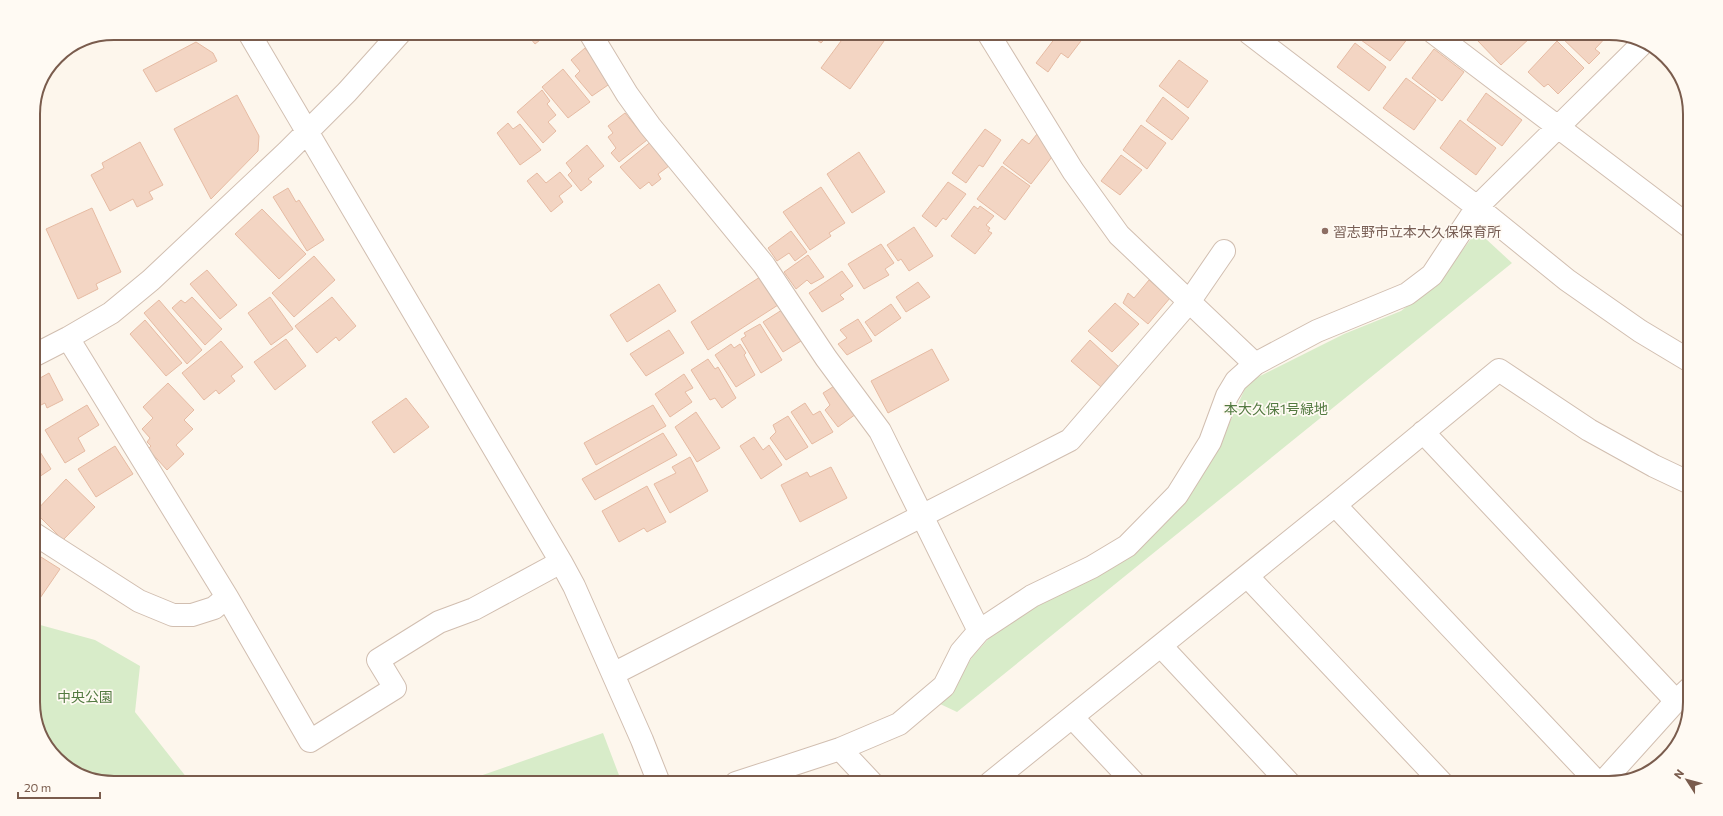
<svg xmlns="http://www.w3.org/2000/svg" width="1723" height="816" viewBox="0 0 1723 816" font-family="Commissioner,'Noto Sans JP',sans-serif">
  <style>
    .green { fill: #d8ecc9 }
    .building { fill: #f3d5c3; stroke: #e6bba3 }
    .lines { fill: none; stroke-linecap: round; stroke-linejoin: round }
    .minor-casing { stroke: #d1beb0; stroke-width: 24 }
    .minor { stroke: #fff; stroke-width: 22 }
    .education-dot { fill: #8d6e63; stroke: #fffaf3; stroke-width: 1.5 }
    .labels { text-anchor: middle; dominant-baseline: central; stroke-width: 3.5; stroke-linejoin: round; paint-order: stroke }
    .education-label { font-size: 14px; fill: #785e54; stroke: #fffaf3; text-anchor: start }
    .park-label { font-size: 14px; fill: #537a41; stroke: #fffaf3 }
    .rim { fill: none; stroke: #7a5c4d; stroke-width: 2 }
  </style>
  <rect width="100%" height="100%" fill="#fdf6ec"/>
  <path class="green" d="M 1474,235 L 1486,239 L 1512,263 L 957,712 L 938,703 L 955,683 L 973,656 L 991,636 L 1068,586 L 1219,446 L 1248,382 L 1344,334 L 1401,311 L 1439,281 Z
    M 33,623 L 95,640 L 140,666 L 135,712 L 191,783 L 114,783 L 83,777 L 50,751 L 33,708 Z
    M 603,733 L 622,783 L 460,783 Z"/>
  <path class="building" d="M 526,33 L 549,33 L 535,44 Z
    M 808,33 L 830,33 L 821,43 Z
    M 847,33 L 873,33 L 884,41 L 850,89 L 821,68 Z
    M 880,33 L 892,33 L 888,38 Z
    M 1059,33 L 1087,33 L 1068,58 L 1061,53 L 1048,72 L 1036,63 Z
    M 1367,33 L 1412,33 L 1390,61 L 1361,40 Z
    M 1484,33 L 1526,33 L 1531,37 L 1501,65 L 1477,40 Z
    M 1561,33 L 1608,33 L 1609,34 L 1595,49 L 1600,53 L 1589,64 L 1559,35 Z
    M 1557,41 L 1584,68 L 1558,94 L 1548,84 L 1544,87 L 1528,72 Z
    M 196,42 L 213,53 L 217,61 L 156,92 L 143,70 Z
    M 1355,43 L 1386,67 L 1369,91 L 1337,67 Z
    M 585,48 L 611,83 L 592,96 L 575,76 L 580,71 L 571,60 Z
    M 1434,49 L 1464,72 L 1442,101 L 1412,78 Z
    M 1179,60 L 1208,81 L 1188,108 L 1159,86 Z
    M 563,69 L 590,102 L 568,118 L 542,87 Z
    M 1406,78 L 1436,100 L 1414,130 L 1383,108 Z
    M 542,90 L 550,101 L 547,104 L 556,115 L 548,122 L 556,131 L 543,143 L 517,112 Z
    M 1486,93 L 1522,120 L 1502,146 L 1467,120 Z
    M 237,95 L 259,136 L 258,151 L 211,199 L 174,129 Z
    M 1163,97 L 1189,118 L 1172,140 L 1146,121 Z
    M 625,113 L 647,140 L 619,162 L 611,153 L 616,148 L 608,137 L 613,133 L 608,126 Z
    M 1460,120 L 1496,148 L 1476,175 L 1440,148 Z
    M 508,123 L 513,129 L 520,124 L 541,150 L 520,165 L 497,133 Z
    M 1141,125 L 1166,143 L 1147,169 L 1123,150 Z
    M 985,129 L 1001,140 L 983,167 L 979,165 L 966,183 L 952,173 Z
    M 1037,134 L 1055,153 L 1031,184 L 1003,163 L 1022,139 L 1029,144 Z
    M 653,140 L 673,163 L 658,174 L 661,179 L 652,186 L 649,182 L 640,189 L 620,167 Z
    M 140,142 L 163,185 L 149,192 L 153,199 L 137,207 L 133,199 L 110,211 L 91,175 L 104,168 L 102,163 Z
    M 587,145 L 604,166 L 588,179 L 592,182 L 581,191 L 568,175 L 572,171 L 566,163 Z
    M 859,152 L 885,192 L 852,213 L 827,174 Z
    M 1121,155 L 1142,170 L 1120,195 L 1101,181 Z
    M 1002,166 L 1030,186 L 1005,220 L 977,199 Z
    M 560,172 L 572,186 L 559,196 L 563,202 L 551,212 L 527,181 L 537,173 L 546,183 Z
    M 948,182 L 966,194 L 946,220 L 943,218 L 936,227 L 922,216 Z
    M 821,187 L 845,223 L 829,233 L 831,236 L 810,250 L 783,212 Z
    M 288,188 L 296,202 L 299,200 L 324,240 L 307,251 L 273,197 Z
    M 974,206 L 978,209 L 980,206 L 994,216 L 986,225 L 990,228 L 988,231 L 992,233 L 975,254 L 951,236 Z
    M 92,208 L 121,272 L 96,284 L 98,289 L 78,299 L 46,229 Z
    M 262,209 L 306,254 L 279,279 L 235,234 Z
    M 914,227 L 933,256 L 909,271 L 901,259 L 898,261 L 887,245 Z
    M 791,231 L 807,252 L 795,261 L 789,253 L 777,261 L 768,248 Z
    M 881,244 L 894,263 L 885,269 L 889,275 L 864,289 L 848,264 Z
    M 808,255 L 824,277 L 811,284 L 807,280 L 796,289 L 784,272 Z
    M 314,256 L 335,280 L 294,317 L 272,293 Z
    M 207,270 L 237,305 L 220,319 L 190,284 Z
    M 842,271 L 853,286 L 840,295 L 844,299 L 822,312 L 809,293 Z
    M 760,277 L 778,305 L 708,350 L 691,322 Z
    M 1149,280 L 1170,298 L 1148,324 L 1123,303 L 1128,293 L 1134,298 Z
    M 918,282 L 930,297 L 906,312 L 896,297 Z
    M 659,284 L 676,311 L 627,342 L 610,315 Z
    M 192,297 L 222,329 L 205,345 L 172,308 L 181,300 L 185,303 Z
    M 270,297 L 293,329 L 271,345 L 248,313 Z
    M 332,297 L 356,326 L 339,341 L 336,337 L 317,353 L 295,326 Z
    M 159,300 L 202,350 L 187,364 L 144,313 Z
    M 1115,303 L 1139,324 L 1112,352 L 1088,331 Z
    M 891,304 L 901,318 L 875,336 L 865,322 Z
    M 785,308 L 806,338 L 783,352 L 763,322 Z
    M 858,319 L 872,341 L 847,355 L 838,344 L 847,338 L 840,330 Z
    M 145,320 L 182,363 L 166,376 L 130,334 Z
    M 760,324 L 782,360 L 761,373 L 741,339 L 746,336 L 744,333 Z
    M 669,330 L 684,353 L 646,376 L 630,354 Z
    M 286,339 L 306,366 L 275,390 L 254,362 Z
    M 1090,340 L 1120,368 L 1101,387 L 1071,361 Z
    M 221,341 L 243,367 L 231,376 L 235,381 L 219,394 L 216,390 L 204,400 L 182,373 Z
    M 731,344 L 734,348 L 740,344 L 746,353 L 744,355 L 755,375 L 736,387 L 715,355 Z
    M 932,349 L 949,380 L 888,413 L 871,381 Z
    M 708,359 L 715,369 L 718,367 L 736,398 L 722,408 L 715,398 L 710,400 L 691,370 Z
    M 49,373 L 63,400 L 47,408 L 45,403 L 33,409 L 33,382 Z
    M 684,374 L 693,388 L 685,392 L 692,402 L 670,417 L 655,394 Z
    M 168,383 L 194,410 L 184,420 L 193,429 L 176,445 L 184,454 L 167,470 L 148,449 L 151,446 L 147,442 L 150,438 L 142,429 L 153,418 L 143,407 Z
    M 836,385 L 856,414 L 838,427 L 825,410 L 830,405 L 823,393 Z
    M 406,398 L 429,427 L 394,453 L 372,422 Z
    M 805,403 L 813,415 L 820,411 L 833,432 L 812,444 L 791,412 Z
    M 87,405 L 99,425 L 78,438 L 85,451 L 65,463 L 45,430 Z
    M 653,405 L 666,426 L 596,465 L 584,443 Z
    M 696,412 L 720,448 L 697,462 L 675,427 Z
    M 788,416 L 808,447 L 786,460 L 770,438 L 776,432 L 773,425 Z
    M 663,433 L 677,455 L 595,500 L 582,479 Z
    M 754,437 L 763,450 L 769,445 L 782,465 L 761,479 L 740,446 Z
    M 33,441 L 51,469 L 33,481 Z
    M 115,446 L 133,474 L 96,497 L 78,469 Z
    M 690,457 L 708,491 L 670,513 L 654,484 L 676,473 L 672,467 Z
    M 831,467 L 847,498 L 800,522 L 781,485 L 807,472 L 810,477 Z
    M 66,479 L 95,507 L 63,540 L 35,512 Z
    M 647,486 L 666,522 L 647,532 L 644,528 L 619,542 L 602,511 Z
    M 33,552 L 60,569 L 38,601 L 33,598 Z
    M 41,730 L 68,766 L 50,751 Z"/>
  <g class="lines">
    <g class="minor-casing">
      <path id="minor" d="M 249,33 L 561,562 L 574,586 L 642,740 L 659,783
        M 590,33 L 627,94 L 650,126 L 764,265 L 826,358 L 880,431 L 979,631
        M 988,33 L 1073,171 L 1119,235 L 1255,364
        M 1249,33 L 1477,207 L 1567,280 L 1640,331 L 1690,361
        M 1434,33 L 1690,227
        M 68,338 L 227,597 L 310,741 L 395,688 L 378,660 L 439,622 L 474,609 L 561,562
        M 33,356 L 68,338 L 111,313 L 151,280 L 287,152 L 347,92 L 400,33
        M 1423,432 L 1676,701
        M 1335,505 L 1598,783
        M 33,533 L 139,601 L 173,615 L 192,615 L 214,608 L 227,597
        M 1247,576 L 1442,783
        M 1161,646 L 1289,783
        M 613,674 L 1070,440 L 1189,302 L 1224,251
        M 1072,717 L 1134,783
        M 840,749 L 872,783
        M 736,783 L 840,749 L 899,724 L 944,686 L 961,652 L 979,631 L 1032,596 L 1092,567 L 1127,546 L 1177,495 L 1210,442 L 1227,396 L 1236,381 L 1255,364 L 1317,331 L 1407,294 L 1432,275 L 1477,207 L 1644,42
        M 990,783 L 1335,505 L 1499,370 L 1589,430 L 1654,466 L 1690,483
        M 1602,783 L 1676,701 L 1690,688"/>
    </g>
    <use href="#minor" class="minor"/>
  </g>
  <circle class="education-dot" cx="1325" cy="231" r="4"/>
  <g class="labels">
    <g class="education-label">
      <text x="1333" y="231">習志野市立本大久保保育所</text>
    </g>
    <g class="park-label">
      <text x="1276" y="408">本大久保1号緑地</text>
      <text x="85" y="696">中央公園</text>
    </g>
  </g>
  <path d="M0 0H1723V816H0ZM114 40H1609A74 74 0 0 1 1683 114V702A74 74 0 0 1 1609 776H114A74 74 0 0 1 40 702V114A74 74 0 0 1 114 40Z" fill="#fffaf3" fill-rule="evenodd"/>
  <path class="rim" d="M114 40H1609A74 74 0 0 1 1683 114V702A74 74 0 0 1 1609 776H114A74 74 0 0 1 40 702V114A74 74 0 0 1 114 40Z"/>
  <g transform="translate(1687 780) rotate(306)" stroke="#fffaf3" stroke-width="3" paint-order="stroke">
  <path d="M0-3L7 15L0 10L-7 15Z" fill="#7a5c4d"/>
  <text y="-6" font-size="11" font-weight="bold" text-anchor="middle" fill="#7a5c4d">N</text>
  </g>
  <path d="M18 792v6h82v-6" fill="none" stroke="#7a5c4d" stroke-width="2"/>
  <text x="24" y="792" font-size="12" fill="#7a5c4d" stroke="#fffaf3" stroke-width="3" paint-order="stroke">20 m</text>
</svg>
